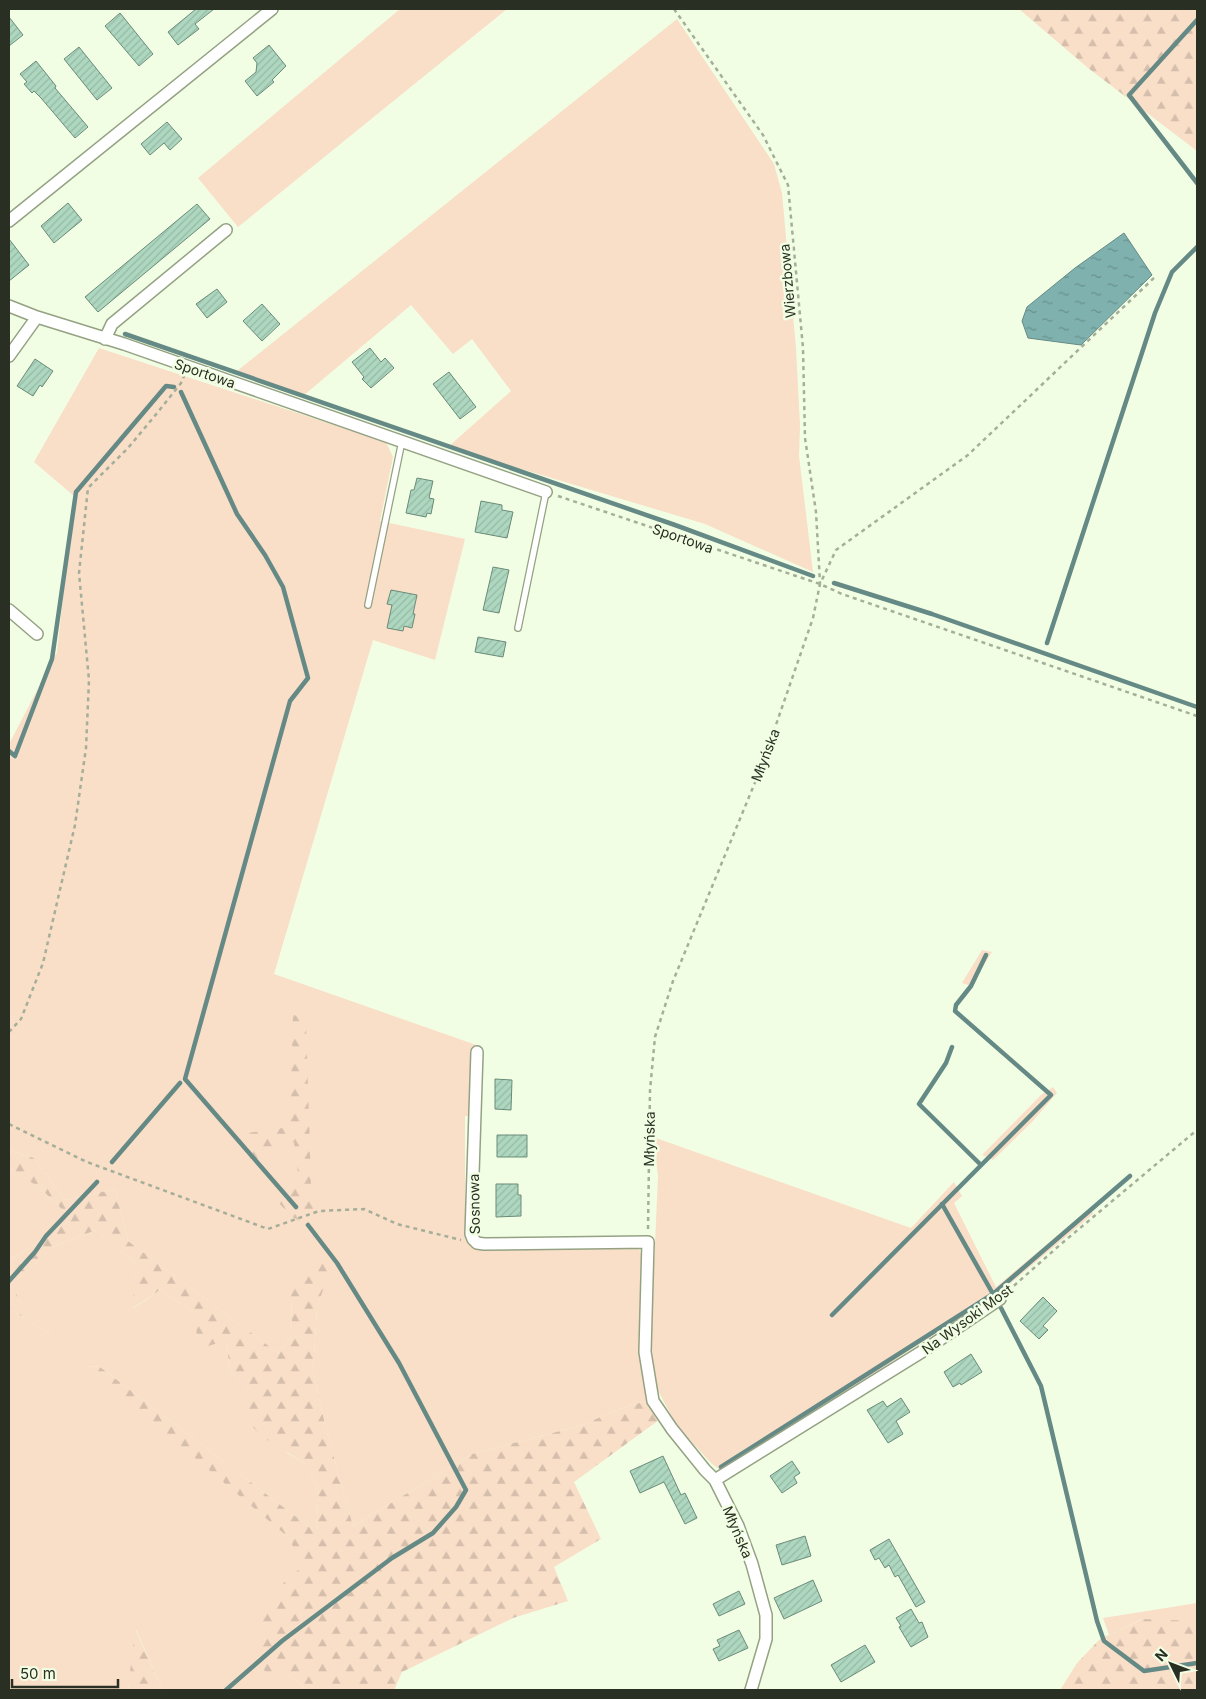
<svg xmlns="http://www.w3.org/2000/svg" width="1206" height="1699" viewBox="0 0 1206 1699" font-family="Inter,sans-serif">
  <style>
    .green { fill: #f9dec8 }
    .forest { fill: url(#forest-firs) }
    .water { fill: url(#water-ripples); stroke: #658a85 }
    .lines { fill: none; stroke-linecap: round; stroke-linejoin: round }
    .stream { stroke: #658a85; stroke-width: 4.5 }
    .building { fill: url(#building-hatch); stroke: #6a8b79 }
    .lane-casing { stroke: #94a283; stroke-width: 8 }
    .street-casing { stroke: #94a283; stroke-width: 14 }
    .path { stroke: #a4ae99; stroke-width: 2.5; stroke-dasharray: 4 4; stroke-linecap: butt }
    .lane { stroke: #fff; stroke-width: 5.5 }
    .street { stroke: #fff; stroke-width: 11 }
    .labels { text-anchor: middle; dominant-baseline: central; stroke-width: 5; stroke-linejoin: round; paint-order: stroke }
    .street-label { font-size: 14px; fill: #292f22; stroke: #f2fee4 }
  </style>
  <defs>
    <pattern id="forest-firs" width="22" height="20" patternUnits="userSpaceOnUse" patternTransform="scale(1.25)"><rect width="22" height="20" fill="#f9dec8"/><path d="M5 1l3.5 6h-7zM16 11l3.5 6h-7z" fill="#d5bfac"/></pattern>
    <pattern id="water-ripples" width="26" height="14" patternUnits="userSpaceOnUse" patternTransform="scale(1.25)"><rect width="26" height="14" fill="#7fb1af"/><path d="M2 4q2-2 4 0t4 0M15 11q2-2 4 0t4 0" fill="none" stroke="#68908e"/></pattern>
    <pattern id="building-hatch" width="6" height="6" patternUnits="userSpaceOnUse" patternTransform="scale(1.25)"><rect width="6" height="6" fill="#aed7c0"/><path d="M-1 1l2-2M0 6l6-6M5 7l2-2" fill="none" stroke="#96b9a5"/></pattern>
  </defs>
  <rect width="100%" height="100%" fill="#f2fee4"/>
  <path class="green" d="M 400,9 L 507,9 L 238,227 L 198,178 Z
    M 677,19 L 774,164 L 782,193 L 796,348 L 800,425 L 799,456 L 813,572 L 705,524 L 448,447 L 511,391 L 472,339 L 453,354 L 411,305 L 303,396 L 237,371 Z
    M 99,348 L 386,442 L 393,457 L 380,521 L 465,539 L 435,660 L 373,640 L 274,974 L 482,1047 L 481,1116 L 465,1116 L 465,1233 L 473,1247 L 486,1250 L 624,1244 L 639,1249 L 642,1256 L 642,1336 L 646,1401 L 613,1411 L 583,1425 L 472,1454 L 353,1526 L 326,1429 L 313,1370 L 317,1307 L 333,1259 L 291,1295 L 292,1336 L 278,1353 L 128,1241 L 115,1189 L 65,1200 L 34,1158 L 9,1150 L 9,744 L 57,652 L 74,496 L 34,462 Z
    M 982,950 L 992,952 L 971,986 L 962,983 Z
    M 1053,1087 L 1057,1093 L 1032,1122 L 993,1160 L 982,1155 L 1041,1095 Z
    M 653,1137 L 911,1228 L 954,1182 L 962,1196 L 954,1203 L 996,1287 L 1091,1207 L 1093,1214 L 999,1293 L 722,1471 L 712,1464 L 677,1426 L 655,1385 L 651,1335 L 658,1176 Z
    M 9,1167 L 41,1189 L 72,1219 L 9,1261 Z
    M 96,1230 L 135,1263 L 134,1308 L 160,1290 L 196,1314 L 226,1340 L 230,1371 L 254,1392 L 287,1453 L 304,1463 L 319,1488 L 316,1532 L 100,1367 L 88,1366 L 289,1538 L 304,1568 L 285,1672 L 307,1690 L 163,1690 L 136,1630 L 128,1690 L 9,1690 L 9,1308 L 61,1342 L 17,1299 L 17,1280 L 55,1246 Z
    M 1197,1603 L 1197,1621 L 1140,1620 L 1109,1635 L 1103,1618 Z"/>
  <path class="forest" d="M 1019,9 L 1197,9 L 1197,151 L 1088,68 Z
    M 293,1014 L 306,1022 L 311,1185 L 318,1230 L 292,1217 L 278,1202 L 298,1174 L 294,1142 L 255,1167 L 237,1137 L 239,1124 L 247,1133 L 290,1127 Z
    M 9,1150 L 34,1158 L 65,1200 L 115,1189 L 128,1241 L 278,1353 L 292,1336 L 291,1295 L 305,1264 L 334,1259 L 317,1307 L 313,1370 L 326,1429 L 353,1526 L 472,1454 L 583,1425 L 613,1411 L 646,1401 L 659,1420 L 574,1482 L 601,1539 L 554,1567 L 568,1601 L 513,1618 L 402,1672 L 394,1690 L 307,1690 L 285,1672 L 273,1676 L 259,1667 L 259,1633 L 267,1606 L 290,1574 L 303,1568 L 289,1538 L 87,1366 L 100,1367 L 316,1532 L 319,1488 L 304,1463 L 261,1436 L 251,1425 L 244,1415 L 254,1392 L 230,1371 L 226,1340 L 197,1350 L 196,1314 L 160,1290 L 133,1308 L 135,1263 L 96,1230 L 55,1246 L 17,1280 L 17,1299 L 64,1344 L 9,1308 L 9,1261 L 72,1219 L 41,1189 L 9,1167 Z
    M 1143,1619 L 1197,1621 L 1197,1690 L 1060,1690 L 1077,1663 L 1100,1639 Z
    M 135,1629 L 163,1690 L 128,1690 Z"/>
  <path class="water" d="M 1124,233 L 1152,275 L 1081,345 L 1028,338 L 1022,321 L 1027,307 L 1075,268 Z"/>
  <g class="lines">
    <path class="stream" d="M 1197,20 L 1129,95 L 1197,183
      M 125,334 L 675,525 L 813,576
      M 181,392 L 237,514 L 265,555 L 283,587 L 308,678 L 290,701 L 185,1079 L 296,1207
      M 834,583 L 932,614 L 1197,707
      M 1047,643 L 1155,313 L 1172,272 L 1197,247
      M 9,751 L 15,756 L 52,659 L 76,492 L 166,386 L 174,387
      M 952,1047 L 946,1063 L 919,1104 L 981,1165
      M 112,1162 L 180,1083
      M 942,1204 L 993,1294
      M 9,1281 L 35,1252 L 46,1236 L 97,1182
      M 1001,1308 L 1041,1386 L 1097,1621 L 1104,1641 L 1144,1671 L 1197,1663
      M 832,1315 L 1051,1095 L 955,1011 L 956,1005 L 971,986 L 986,955
      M 721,1467 L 993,1294 L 1130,1176
      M 226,1690 L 282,1641 L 392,1558 L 433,1533 L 456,1507 L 466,1490 L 399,1363 L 337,1263 L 308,1225"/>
  </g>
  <path class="building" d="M 196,9 L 214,9 L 195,24 L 199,29 L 178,45 L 168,32 Z
    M 120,13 L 153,54 L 139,66 L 105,26 Z
    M 9,17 L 23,35 L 9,46 Z
    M 269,45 L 286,66 L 272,80 L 274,82 L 257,96 L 245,81 L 256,72 L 257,63 L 253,58 Z
    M 79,47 L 112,88 L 97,100 L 64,59 Z
    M 36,61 L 56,86 L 55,88 L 88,127 L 75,138 L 41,98 L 34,91 L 32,93 L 24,84 L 27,82 L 20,74 Z
    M 167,122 L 182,139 L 170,150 L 164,143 L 150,155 L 141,144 Z
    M 68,203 L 82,220 L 54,243 L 41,226 Z
    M 197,204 L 210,219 L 98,312 L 85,297 Z
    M 9,239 L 29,265 L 9,281 Z
    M 217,289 L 227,302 L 207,318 L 196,304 Z
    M 262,304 L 280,324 L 262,341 L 243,321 Z
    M 370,348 L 381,362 L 385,358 L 394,368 L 371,388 L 362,379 L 364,377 L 352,362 Z
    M 35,359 L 53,371 L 42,387 L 40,385 L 33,396 L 17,386 Z
    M 449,372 L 476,407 L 460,419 L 433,384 Z
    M 417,478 L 433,481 L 429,498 L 434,499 L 431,514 L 427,513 L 426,517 L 406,513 L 411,490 L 414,490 Z
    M 481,501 L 502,505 L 502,510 L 513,512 L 507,538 L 475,532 Z
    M 493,567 L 509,570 L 499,613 L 483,610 Z
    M 391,590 L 417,595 L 413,614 L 415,614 L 412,628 L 404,626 L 403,631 L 387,628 L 392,605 L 387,604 Z
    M 478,637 L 506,642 L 503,657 L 475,652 Z
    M 495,1079 L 512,1080 L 511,1110 L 495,1109 Z
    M 497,1135 L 527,1135 L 527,1157 L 497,1157 Z
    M 496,1184 L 518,1184 L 518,1195 L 521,1195 L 521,1216 L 496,1217 Z
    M 1043,1297 L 1057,1311 L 1043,1326 L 1048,1330 L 1039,1339 L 1020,1321 Z
    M 971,1354 L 982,1372 L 961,1385 L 960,1383 L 953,1387 L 944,1372 Z
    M 901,1398 L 910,1412 L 896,1421 L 903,1434 L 888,1443 L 867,1410 L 883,1401 L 887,1407 Z
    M 663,1456 L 681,1495 L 685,1493 L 697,1518 L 685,1524 L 664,1482 L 640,1493 L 630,1471 Z
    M 792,1461 L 800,1473 L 794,1477 L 797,1483 L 782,1493 L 770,1476 Z
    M 805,1536 L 811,1556 L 782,1565 L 776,1545 Z
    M 889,1539 L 925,1602 L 916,1607 L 898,1575 L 895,1577 L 889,1565 L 885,1568 L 879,1558 L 875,1560 L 870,1550 Z
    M 813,1580 L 822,1601 L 784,1619 L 774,1598 Z
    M 739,1591 L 745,1604 L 719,1616 L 713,1604 Z
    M 911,1609 L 919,1623 L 922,1622 L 928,1637 L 911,1647 L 899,1627 L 901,1626 L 896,1618 Z
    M 739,1630 L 748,1648 L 719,1661 L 713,1649 L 720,1646 L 717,1640 Z
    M 865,1645 L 875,1662 L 841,1682 L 831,1665 Z"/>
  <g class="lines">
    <g class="lane-casing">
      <path id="lane" d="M 368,605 L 402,441
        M 518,628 L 546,492"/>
    </g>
    <g class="street-casing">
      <path id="street" d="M 9,221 L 272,9
        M 9,306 L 37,317 L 124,344 L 546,492
        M 105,339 L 112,324 L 226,230
        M 9,356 L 37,317
        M 9,610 L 37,634
        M 477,1052 L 471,1234 L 473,1239 L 477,1243 L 484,1244 L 648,1242 L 645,1352 L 653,1401 L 672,1429 L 705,1470 L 715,1480 L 738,1526 L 752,1564 L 766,1615 L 766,1639 L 751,1690
        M 715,1480 L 923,1351 L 1000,1299"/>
    </g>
    <path class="path" d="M 674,9 L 763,135 L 788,185 L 803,348 L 805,438 L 816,512 L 820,583
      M 558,496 L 820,584 L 842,594 L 1197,716
      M 9,1032 L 21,1019 L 43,963 L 75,825 L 86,748 L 89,680 L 79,573 L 88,488 L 128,448 L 158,412 L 181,383 L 184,376
      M 9,1124 L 87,1162 L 268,1229 L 319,1211 L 364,1209 L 397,1224 L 461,1240
      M 648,1229 L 650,1090 L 655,1037 L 673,981 L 761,768 L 813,618 L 820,584 L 836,550 L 968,455 L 1155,277
      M 1008,1291 L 1061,1244 L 1197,1130"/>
    <use href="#lane" class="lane"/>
    <use href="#street" class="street"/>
  </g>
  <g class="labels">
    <g class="street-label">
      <text transform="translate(787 281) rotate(-95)">Wierzbowa</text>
      <text transform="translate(205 373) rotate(19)">Sportowa</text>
      <text transform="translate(683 538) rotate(19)">Sportowa</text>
      <text transform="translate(765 755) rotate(-69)">Młyńska</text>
      <text transform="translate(649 1139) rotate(-89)">Młyńska</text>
      <text transform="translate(474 1204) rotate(-91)">Sosnowa</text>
      <text transform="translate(967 1319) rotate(-36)">Na Wysoki Most</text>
      <text transform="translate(738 1532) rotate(67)">Młyńska</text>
    </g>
  </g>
  <rect width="1206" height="1699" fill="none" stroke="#292f22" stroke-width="20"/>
  <g transform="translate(1171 1664) rotate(312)" stroke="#f2fee4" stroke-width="4" paint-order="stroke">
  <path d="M0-4L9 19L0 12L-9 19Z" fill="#292f22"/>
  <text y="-8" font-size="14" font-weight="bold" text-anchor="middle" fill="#292f22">N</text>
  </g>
  <path d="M12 1679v8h106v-8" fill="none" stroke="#292f22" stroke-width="2.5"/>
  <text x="20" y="1679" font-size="15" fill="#292f22" stroke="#f2fee4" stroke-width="4" paint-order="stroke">50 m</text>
</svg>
